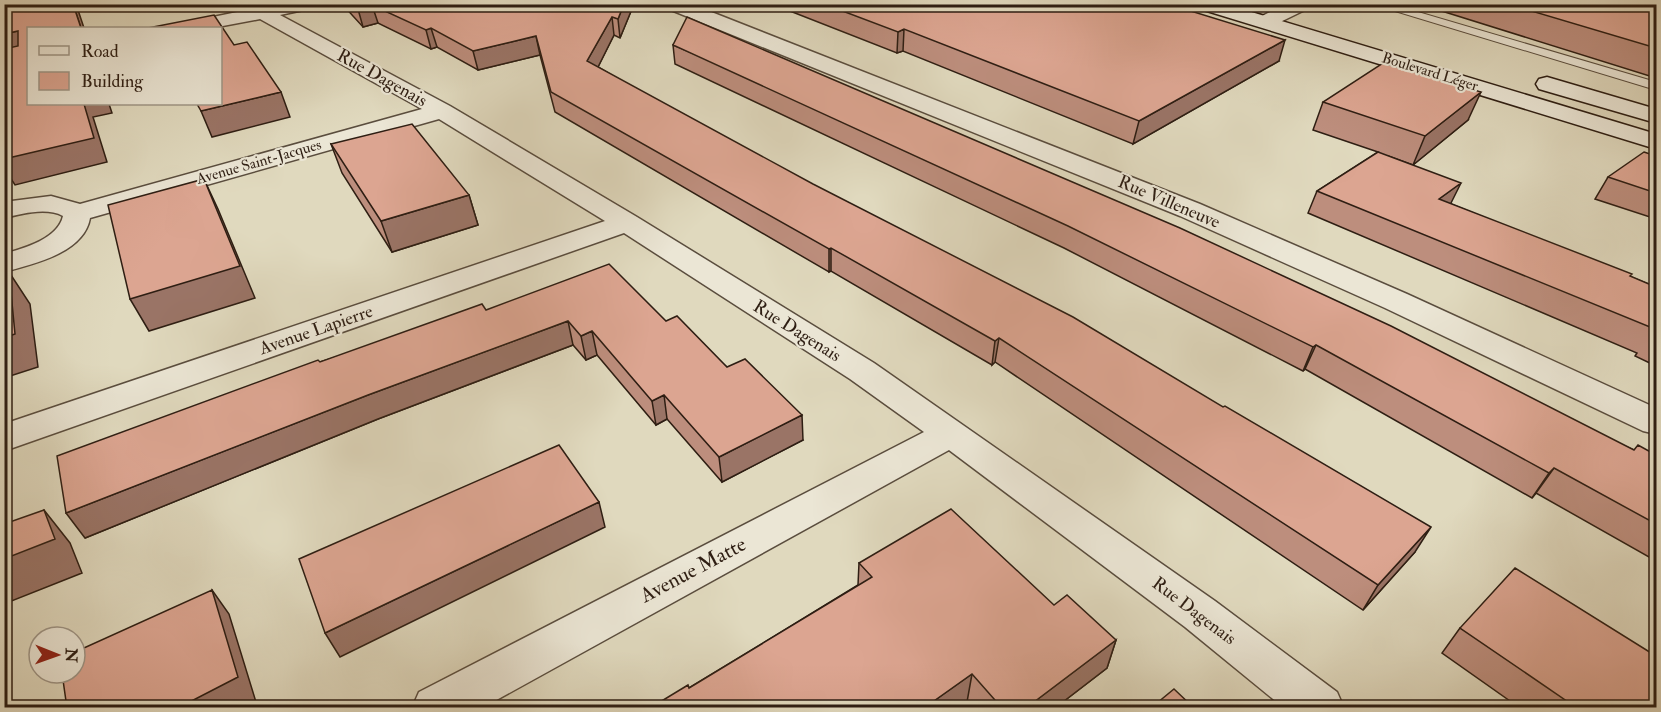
<svg xmlns="http://www.w3.org/2000/svg" width="1661" height="712" viewBox="0 0 1661 712" font-family="'IM FELL Double Pica',serif">
  <style>
    .lines { fill: none; stroke-linecap: round; stroke-linejoin: round }
    .service-casing { stroke: #5a4d3e; stroke-width: 2 }
    .minor-casing { stroke: #5a4d3e; stroke-width: 3 }
    .secondary-casing { stroke: #2e1e13; stroke-width: 3 }
    .service { fill: #ebe6d5; fill-rule: evenodd }
    .minor { fill: #ebe6d5; fill-rule: evenodd }
    .secondary { fill: #ebe6d5; fill-rule: evenodd }
    .wall { fill: #bd8e7d; stroke: #2e1e13; stroke-width: 1.5 }
    .shaded-wall { fill: #9a7466; stroke: #2e1e13; stroke-width: 1.5 }
    .building { fill: #dca591; stroke: #2e1e13; stroke-width: 1.5 }
    .labels { text-anchor: middle; dominant-baseline: central; stroke-width: 4.5; stroke-linejoin: round; paint-order: stroke }
    .far-street-label { font-size: 15px; fill: #2e1e13; stroke: #ebe6d5 }
    .street-label { font-size: 18px; fill: #2e1e13; stroke: #ebe6d5 }
    .near-street-label { font-size: 21px; fill: #2e1e13; stroke: #ebe6d5 }
  </style>
  <rect width="100%" height="100%" fill="#e0d9be"/>
  <filter id="stains"><feTurbulence type="fractalNoise" baseFrequency=".00333" numOctaves="4"/><feColorMatrix values="0 0 0 0 .2 0 0 0 0 .09 0 0 0 0 .02 0 0 0 .5 -.17"/></filter>
  <radialGradient id="worn" r=".72"><stop offset=".6" stop-color="#630" stop-opacity="0"/><stop offset="1" stop-color="#630" stop-opacity=".3"/></radialGradient>
  <g class="lines">
    <g class="service-casing">
      <path id="service" d="M 1372,4 L 1391,4 L 1656,82 L 1656,90 Z"/>
    </g>
    <g class="minor-casing">
      <path id="minor" d="M 233,4 L 259,4 L 264,7 L 315,4 L 313,8 L 280,15 L 450,106 L 637,217 L 874,363 L 1215,601 L 1337,692 L 1344,708 L 1284,708 L 1185,627 L 949,450 L 482,708 L 412,708 L 419,692 L 924,432 L 850,379 L 624,233 L 4,451 L 4,424 L 605,221 L 439,119 L 90,218 C 84,253 33,264 4,272 L 4,254 C 24,248 58,239 63,216 C 46,207 22,214 4,218 L 4,202 L 51,196 L 80,204 L 422,109 L 260,19 L 212,28 L 176,28 L 179,24 L 242,11 Z
        M 664,4 L 691,4 L 1200,204 L 1407,294 L 1656,408 L 1656,434 L 1643,431 L 1385,308 L 1180,216 L 666,8 Z
        M 1286,4 L 1311,4 L 1309,8 L 1272,26 L 1258,26 L 1255,22 L 1258,18 Z"/>
    </g>
    <g class="secondary-casing">
      <path id="secondary" d="M 1195,4 L 1225,4 L 1656,134 L 1656,149 L 1197,8 Z
        M 1547,77 L 1656,109 L 1656,123 L 1539,89 L 1536,84 L 1539,79 Z"/>
    </g>
    <use href="#service" class="service"/>
    <use href="#minor" class="minor"/>
    <use href="#secondary" class="secondary"/>
  </g>
  <path class="wall" d="M 342,4 L 634,4 L 620,38 L 614,35 L 598,67 L 1415,552 L 1363,610 L 995,362 L 992,365 L 831,271 L 829,272 L 555,112 L 540,55 L 478,70 L 437,47 L 431,49 L 378,23 L 363,27 Z
    M 772,4 L 1168,4 L 1279,61 L 1133,144 L 903,51 L 897,53 Z
    M 1434,4 L 1656,4 L 1656,78 L 1432,8 Z
    M 673,45 L 1634,450 L 1656,455 L 1656,561 L 1536,493 L 1532,498 L 1305,369 L 1303,371 L 1064,248 L 675,64 Z
    M 1323,102 L 1468,120 L 1413,165 L 1388,156 L 1451,204 L 1656,287 L 1656,366 L 1635,356 L 1637,353 L 1308,213 L 1317,191 L 1378,152 L 1313,130 Z
    M 331,144 L 469,195 L 478,225 L 392,252 L 342,173 Z
    M 1656,156 L 1656,219 L 1595,199 L 1608,177 Z
    M 486,310 L 666,321 L 727,367 L 803,440 L 722,482 L 667,419 L 656,425 L 597,355 L 586,360 L 573,345 L 378,419 L 85,538 L 320,362 Z
    M 859,563 L 1054,605 L 1116,640 L 1107,668 L 1055,708 L 972,708 L 967,702 L 959,708 L 650,708 L 689,688 L 858,585 Z
    M 1460,628 L 1656,708 L 1520,708 L 1442,653 Z"/>
  <path class="shaded-wall" d="M 73,4 L 76,4 L 84,28 L 81,28 Z
    M 624,4 L 634,4 L 620,38 L 618,19 Z
    M 372,5 L 378,23 L 363,27 L 358,9 Z
    M 612,17 L 614,35 L 591,81 L 587,61 Z
    M 431,28 L 437,47 L 431,49 L 426,30 Z
    M 904,29 L 903,51 L 897,53 L 898,32 Z
    M 18,31 L 28,51 L 4,57 L 4,34 Z
    M 536,36 L 540,55 L 478,70 L 473,51 Z
    M 1285,40 L 1279,61 L 1133,144 L 1139,121 Z
    M 281,92 L 290,117 L 212,137 L 201,111 Z
    M 1481,92 L 1468,120 L 1413,165 L 1425,136 Z
    M 84,104 L 109,104 L 112,113 L 93,117 L 107,162 L 15,185 L 4,168 L 4,159 Z
    M 204,179 L 218,209 L 255,298 L 149,331 L 130,299 Z
    M 1461,183 L 1450,205 L 1439,199 Z
    M 469,195 L 478,225 L 392,252 L 381,221 Z
    M 831,248 L 831,271 L 829,272 L 829,249 Z
    M 9,272 L 30,304 L 38,367 L 4,378 L 4,338 Z
    M 568,321 L 573,345 L 378,419 L 85,538 L 66,513 L 368,395 Z
    M 592,331 L 597,355 L 586,360 L 581,336 Z
    M 999,338 L 995,362 L 992,365 L 995,341 Z
    M 1316,345 L 1305,369 L 1303,371 L 1313,347 Z
    M 664,395 L 667,419 L 656,425 L 652,401 Z
    M 802,415 L 803,440 L 722,482 L 719,457 Z
    M 1554,468 L 1536,493 L 1532,498 L 1549,473 Z
    M 599,502 L 605,527 L 340,657 L 325,633 Z
    M 4,505 L 7,508 L 10,557 L 44,510 L 70,543 L 82,573 L 4,604 Z
    M 1431,527 L 1415,552 L 1363,610 L 1378,585 Z
    M 212,590 L 229,614 L 256,702 L 244,708 L 178,708 Z
    M 1116,640 L 1107,668 L 1055,708 L 1026,708 Z
    M 972,674 L 967,702 L 959,708 L 924,708 Z"/>
  <path class="building" d="M 4,4 L 73,4 L 81,28 L 28,28 L 28,104 L 84,104 L 94,138 L 4,159 L 4,49 L 18,46 L 18,31 L 4,34 Z
    M 354,4 L 624,4 L 618,19 L 612,17 L 587,61 L 813,184 L 1073,317 L 1223,407 L 1225,406 L 1431,527 L 1378,585 L 999,338 L 995,341 L 831,248 L 829,249 L 551,92 L 536,36 L 473,51 L 431,28 L 426,30 L 372,5 L 358,9 Z
    M 824,4 L 1168,4 L 1285,40 L 1139,121 L 904,29 L 898,32 Z
    M 1508,4 L 1656,4 L 1656,48 Z
    M 214,15 L 234,45 L 247,42 L 281,92 L 201,111 L 197,104 L 220,104 L 220,28 L 148,28 Z
    M 687,17 L 1180,228 L 1391,326 L 1634,450 L 1638,445 L 1656,455 L 1656,524 L 1554,468 L 1549,473 L 1316,345 L 1313,347 L 1068,226 L 673,45 Z
    M 1383,63 L 1481,92 L 1425,136 L 1323,102 Z
    M 412,124 L 469,195 L 381,221 L 331,144 Z
    M 1378,152 L 1461,183 L 1439,199 L 1632,274 L 1630,276 L 1656,287 L 1656,334 L 1652,332 L 1655,329 L 1317,191 Z
    M 1644,152 L 1656,156 L 1656,193 L 1608,177 Z
    M 204,179 L 240,266 L 130,299 L 108,205 Z
    M 609,264 L 666,321 L 677,316 L 727,367 L 745,359 L 802,415 L 719,457 L 664,395 L 652,401 L 592,331 L 581,336 L 568,321 L 368,395 L 66,513 L 57,456 L 318,360 L 320,362 L 482,304 L 486,310 Z
    M 9,272 L 15,334 L 4,338 L 4,274 Z
    M 559,445 L 599,502 L 325,633 L 299,559 Z
    M 951,509 L 1054,605 L 1067,595 L 1116,640 L 1026,708 L 1002,708 L 972,674 L 924,708 L 650,708 L 688,685 L 689,688 L 872,577 L 859,563 Z
    M 44,510 L 55,539 L 4,559 L 4,524 Z
    M 1515,568 L 1656,656 L 1656,708 L 1577,708 L 1460,628 Z
    M 212,590 L 238,677 L 178,708 L 67,708 L 62,673 L 75,673 L 75,652 Z
    M 1174,689 L 1194,708 L 1151,708 Z"/>
  <g class="labels">
    <g class="far-street-label">
      <text transform="translate(1430 72) rotate(17)">Boulevard Léger</text>
      <text transform="translate(259 162) rotate(-16)">Avenue Saint-Jacques</text>
    </g>
    <g class="street-label">
      <text transform="translate(382 78) rotate(29)">Rue Dagenais</text>
      <text transform="translate(1169 202) rotate(23)">Rue Villeneuve</text>
      <text transform="translate(316 330) rotate(-19)">Avenue Lapierre</text>
      <text transform="translate(797 331) rotate(32)">Rue Dagenais</text>
      <text transform="translate(1194 611) rotate(37)">Rue Dagenais</text>
    </g>
    <g class="near-street-label">
      <text transform="translate(693 570) rotate(-28)">Avenue Matte</text>
    </g>
  </g>
  <rect width="1661" height="712" fill="none" stroke="#e0d9be" stroke-width="24"/>
  <rect x="6" y="6" width="1649" height="700" fill="none" stroke="#2e1e13" stroke-width="3"/>
  <rect x="12" y="12" width="1637" height="688" fill="none" stroke="#2e1e13" stroke-width="1.5"/>
  <rect x="27" y="27" width="195" height="78" fill="#ebe6d5" stroke="#9f9687" stroke-width="1.5"/>
  <rect x="39" y="46" width="30" height="9" fill="#ebe6d5" stroke="#9f9687" stroke-width="1.5"/>
  <text x="81" y="57" font-size="18" fill="#2e1e13">Road</text>
  <rect x="39" y="72" width="30" height="18" fill="#dca591" stroke="#9f9687" stroke-width="1.5"/>
  <text x="81" y="87" font-size="18" fill="#2e1e13">Building</text>
  <g transform="translate(57 655) rotate(91)"><circle r="28" fill="#ebe6d5" stroke="#9f9687" stroke-width="1.5"/>
  <path d="M0-4.5L10 22L0 15L-10 22Z" fill="#8f2418"/>
  <text y="-9" font-size="16" font-weight="bold" text-anchor="middle" fill="#2e1e13">N</text>
  </g>
  <rect width="100%" height="100%" filter="url(#stains)"/>
  <rect width="100%" height="100%" fill="url(#worn)"/>
</svg>
